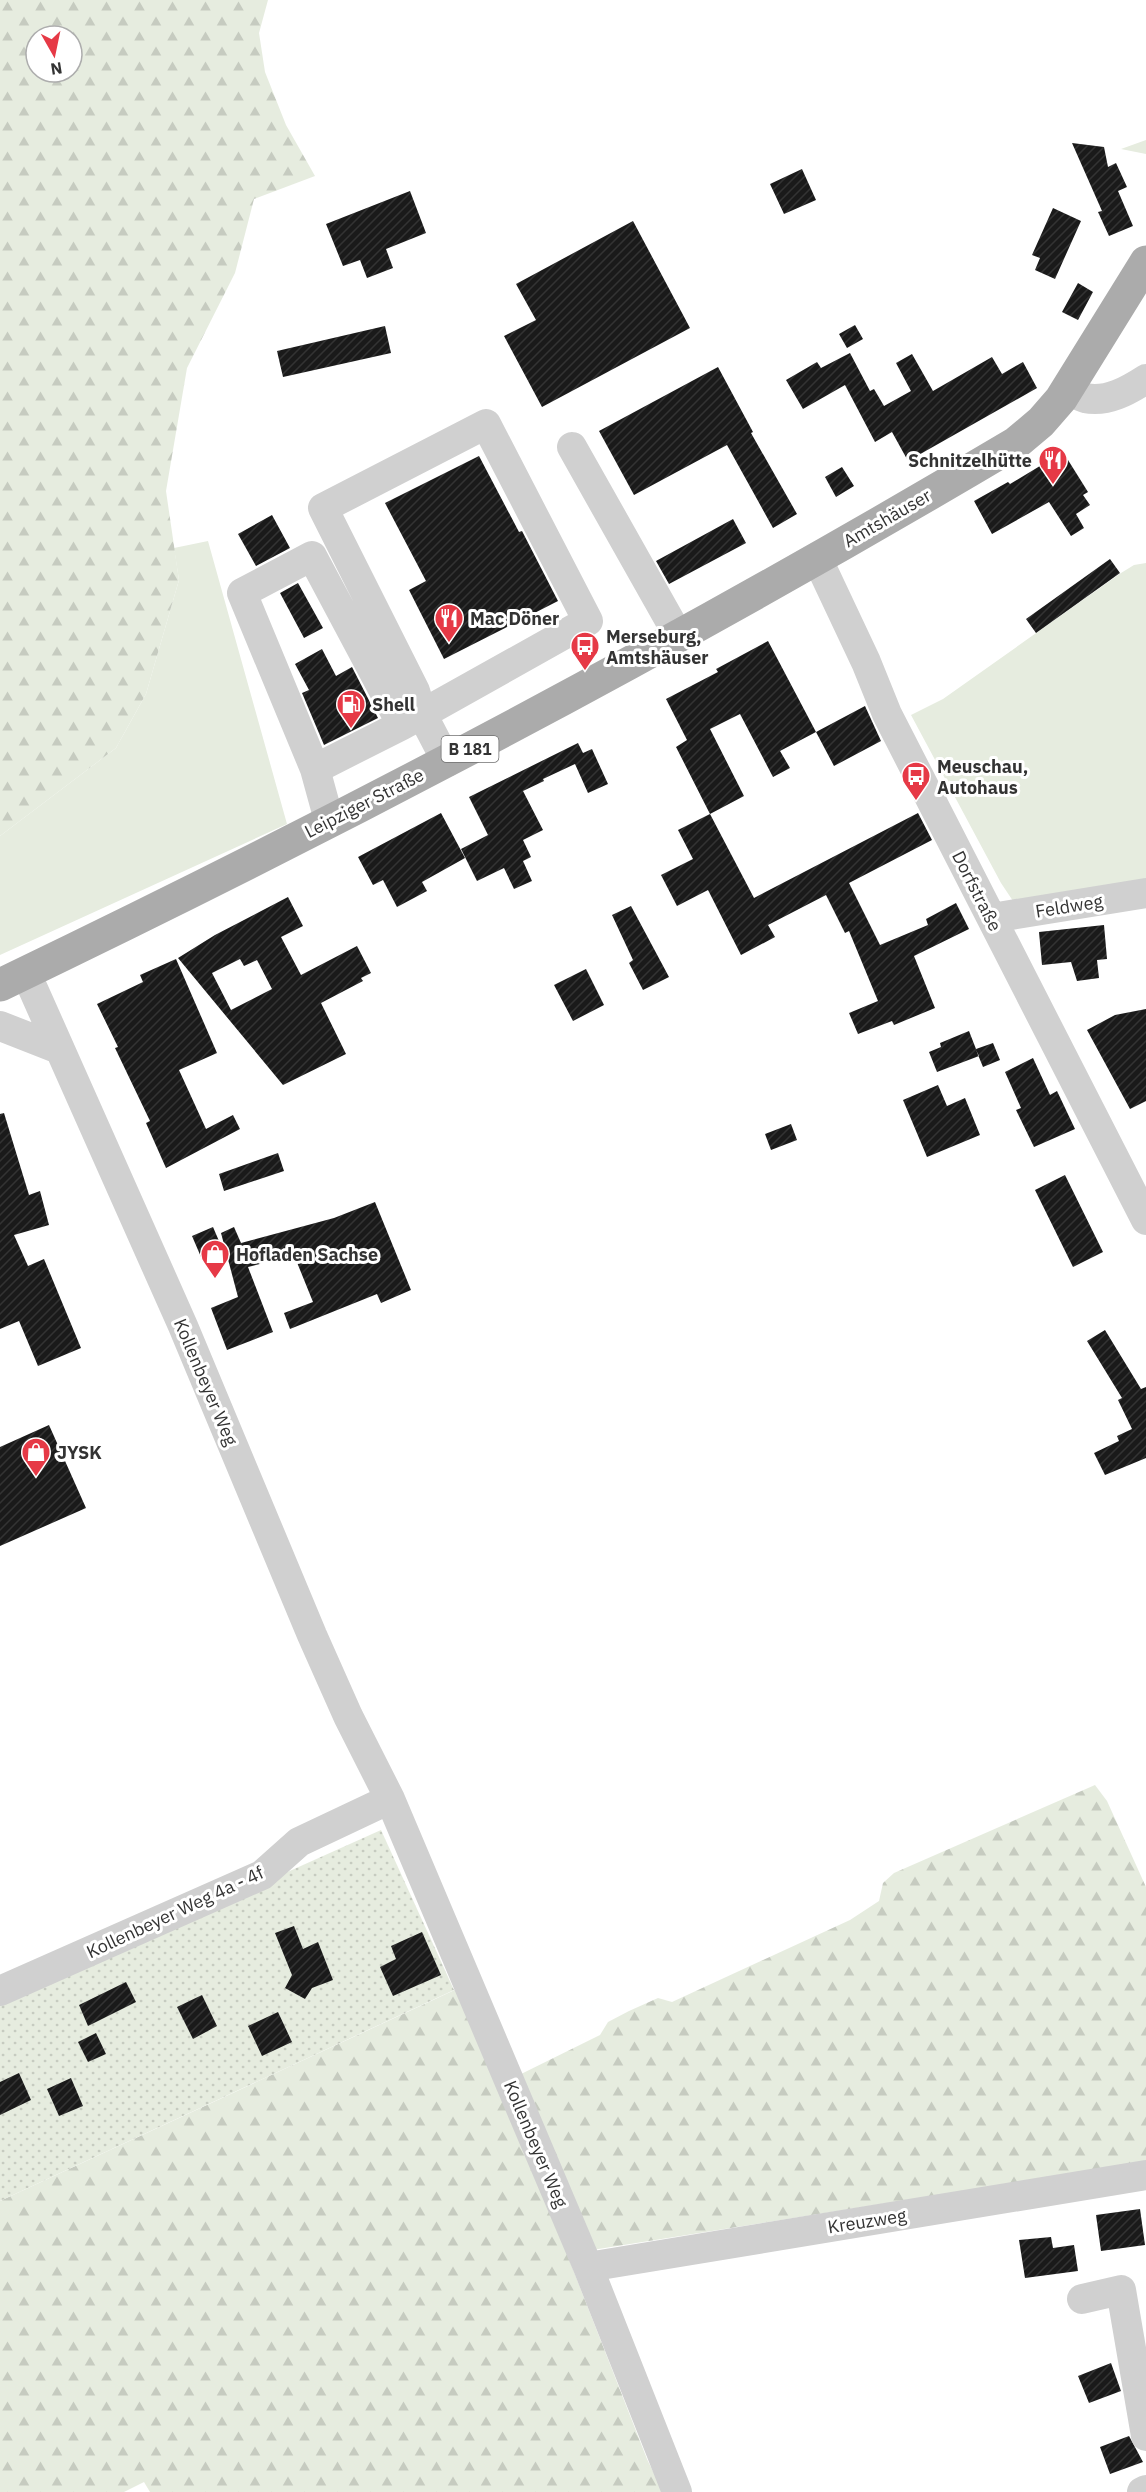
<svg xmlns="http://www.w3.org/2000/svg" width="1146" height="2492" viewBox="0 0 1146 2492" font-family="'IBM Plex Sans',sans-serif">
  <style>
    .green { fill: #e6ecdf }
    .forest { fill: url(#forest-firs); fill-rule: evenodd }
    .park { fill: url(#park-dots) }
    .building { fill: url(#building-hatch); fill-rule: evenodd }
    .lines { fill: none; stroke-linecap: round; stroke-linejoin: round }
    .minor { stroke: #d0d0d0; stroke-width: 30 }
    .major { stroke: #ababab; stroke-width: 33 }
    .labels { text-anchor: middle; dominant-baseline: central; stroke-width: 6; stroke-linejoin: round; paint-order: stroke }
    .shield { fill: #fff; stroke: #707070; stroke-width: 1.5 }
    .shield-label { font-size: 16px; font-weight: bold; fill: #333 }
    .poi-label { font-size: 18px; font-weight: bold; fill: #333; stroke: #fff; text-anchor: start }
    .street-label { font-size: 18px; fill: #333; stroke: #fff }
  </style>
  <defs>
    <pattern id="forest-firs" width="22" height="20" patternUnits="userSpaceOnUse" patternTransform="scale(1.5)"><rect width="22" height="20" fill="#e6ecdf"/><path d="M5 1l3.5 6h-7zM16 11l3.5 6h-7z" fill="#c6cbc0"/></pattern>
    <pattern id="park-dots" width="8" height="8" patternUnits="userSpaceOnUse" patternTransform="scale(1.5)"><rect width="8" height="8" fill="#e6ecdf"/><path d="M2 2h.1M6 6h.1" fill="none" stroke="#c6cbc0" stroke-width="1.8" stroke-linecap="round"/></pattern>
    <pattern id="building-hatch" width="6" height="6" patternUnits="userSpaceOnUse" patternTransform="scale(1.5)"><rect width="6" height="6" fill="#1a1a1a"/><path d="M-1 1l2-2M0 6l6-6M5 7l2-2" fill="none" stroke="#333"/></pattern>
  </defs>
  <rect width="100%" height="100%" fill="#fff"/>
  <path class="green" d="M 1146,140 L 1146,154 L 1121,149 Z
    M 208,541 L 287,824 L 0,955 L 0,836 L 116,748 L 146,694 L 179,580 L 174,548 Z
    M 1146,563 L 1146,886 L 1013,901 L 1001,883 L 911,715 L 943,699 L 1121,573 L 1134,565 Z"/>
  <path class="forest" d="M 0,0 L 268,0 L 259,33 L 265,72 L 286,125 L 315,176 L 254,199 L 235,273 L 187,368 L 166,491 L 179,580 L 146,694 L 116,748 L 0,836 ZM 36,36 L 72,36 L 72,72 L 36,72 Z
    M 1095,1785 L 1107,1801 L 1146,1887 L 1146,2162 L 567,2254 L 647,2459 L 663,2492 L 150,2492 L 144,2482 L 124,2492 L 0,2492 L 0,2201 L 474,1981 L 515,2077 L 600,2035 L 608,2022 L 629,2011 L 658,1998 L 672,2002 L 850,1920 L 879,1901 L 883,1883 L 894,1873 Z"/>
  <path class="park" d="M 381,1830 L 454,1990 L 0,2201 L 0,2001 Z"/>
  <path class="building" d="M 1072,143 L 1104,147 L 1108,167 L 1116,163 L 1127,187 L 1118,191 L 1133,226 L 1109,236 L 1098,212 L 1102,211 Z
    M 802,169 L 816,200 L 784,214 L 770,184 Z
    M 410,191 L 426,233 L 386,249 L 393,268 L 367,278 L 360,260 L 343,266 L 326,224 Z
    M 1053,208 L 1081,221 L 1055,279 L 1035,270 L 1040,258 L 1032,255 Z
    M 633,221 L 690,328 L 542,407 L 504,336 L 536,320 L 516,284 Z
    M 1078,283 L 1093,292 L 1078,320 L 1062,312 Z
    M 855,325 L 863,339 L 847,348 L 839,334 Z
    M 385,326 L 391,353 L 283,377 L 277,351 Z
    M 850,353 L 870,391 L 874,389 L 884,406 L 911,391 L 896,363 L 912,354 L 933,391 L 992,357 L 1002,374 L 1023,362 L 1037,388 L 908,461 L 892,432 L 875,442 L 845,385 L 803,409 L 786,380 L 817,362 L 821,368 Z
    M 718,367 L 753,432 L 751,433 L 797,514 L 773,528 L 727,445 L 634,495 L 599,431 Z
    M 1063,452 L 1088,492 L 1083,495 L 1090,505 L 1076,514 L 1084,528 L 1071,536 L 1049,502 L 992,534 L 974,501 L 1008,482 L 1010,484 Z
    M 479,456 L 519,532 L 522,531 L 558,601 L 444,659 L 409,590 L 426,581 L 385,503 Z
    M 842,467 L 854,486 L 836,497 L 825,477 Z
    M 272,515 L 290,548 L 256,566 L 238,534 Z
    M 733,519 L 746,543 L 669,584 L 656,561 Z
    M 1110,559 L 1120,573 L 1036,633 L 1026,619 Z
    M 298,583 L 323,628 L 304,638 L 280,593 Z
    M 768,641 L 816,732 L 780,751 L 790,768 L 773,777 L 740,714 L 710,729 L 744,796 L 710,814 L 676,747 L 687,740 L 666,699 L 718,672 L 716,669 Z
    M 322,649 L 336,676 L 352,667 L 378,718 L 324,745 L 302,693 L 309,690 L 295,664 Z
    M 865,706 L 881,741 L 834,766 L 816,732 Z
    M 578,743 L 583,753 L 592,749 L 608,784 L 588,793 L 575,764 L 543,779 L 544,781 L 523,791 L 543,830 L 523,840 L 531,857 L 523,861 L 532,881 L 514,889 L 504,868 L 477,881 L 461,849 L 488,835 L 469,797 Z
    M 441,813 L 465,858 L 422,882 L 427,891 L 397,907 L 383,880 L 373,885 L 358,857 Z
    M 918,813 L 932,840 L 849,883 L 880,945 L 928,925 L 926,919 L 956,903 L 969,929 L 914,956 L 935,1008 L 894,1025 L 892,1021 L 858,1034 L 849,1013 L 878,1001 L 849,931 L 845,933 L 826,895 L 768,925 L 775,937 L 741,955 L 708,890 L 677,906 L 661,875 L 693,859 L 678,830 L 710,814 L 754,898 Z
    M 288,897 L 303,926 L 281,937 L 301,975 L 357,946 L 371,973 L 361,978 L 363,981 L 321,1003 L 346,1054 L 283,1085 L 178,958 L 215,935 ZM 240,959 L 244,966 L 257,960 L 272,989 L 231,1010 L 212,973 Z
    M 631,906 L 669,977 L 643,990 L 629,963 L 633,960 L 612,915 Z
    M 1104,925 L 1107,959 L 1097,960 L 1099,978 L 1077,981 L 1071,962 L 1042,965 L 1039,932 Z
    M 176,959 L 217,1053 L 179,1070 L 206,1129 L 233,1115 L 240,1129 L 166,1168 L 146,1123 L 150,1121 L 115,1048 L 118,1047 L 97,1004 L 143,982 L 140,975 Z
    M 586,969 L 604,1005 L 573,1021 L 554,985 Z
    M 1146,1009 L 1146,1101 L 1130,1109 L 1087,1030 L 1115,1015 Z
    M 969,1031 L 976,1049 L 993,1043 L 1000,1060 L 983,1067 L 976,1050 L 979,1056 L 937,1072 L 929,1052 L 941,1047 L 940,1043 Z
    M 1033,1058 L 1050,1095 L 1057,1091 L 1075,1129 L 1034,1147 L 1016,1110 L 1021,1108 L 1005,1072 Z
    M 938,1085 L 947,1106 L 965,1098 L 980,1135 L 927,1157 L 903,1100 Z
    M 4,1113 L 29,1195 L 40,1191 L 49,1225 L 14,1235 L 28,1266 L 44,1259 L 81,1348 L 38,1366 L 19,1321 L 0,1329 L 0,1114 Z
    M 791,1124 L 797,1140 L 771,1150 L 765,1134 Z
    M 278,1153 L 284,1171 L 224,1191 L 219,1174 Z
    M 1065,1175 L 1103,1252 L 1073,1267 L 1035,1190 Z
    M 375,1202 L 411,1290 L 381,1303 L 377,1294 L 290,1329 L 284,1313 L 313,1302 L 294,1255 L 248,1267 L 273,1332 L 227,1350 L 211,1308 L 238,1297 L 221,1233 L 234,1227 L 241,1243 L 334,1218 Z
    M 213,1227 L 222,1248 L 201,1257 L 192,1236 Z
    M 1105,1330 L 1141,1389 L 1146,1387 L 1146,1458 L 1105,1475 L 1094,1453 L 1119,1441 L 1117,1436 L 1132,1429 L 1118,1400 L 1122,1398 L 1087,1341 Z
    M 49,1425 L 86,1508 L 0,1546 L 0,1447 Z
    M 294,1926 L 303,1949 L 318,1942 L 333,1980 L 312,1988 L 305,1999 L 285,1988 L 292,1975 L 275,1933 Z
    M 422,1932 L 441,1975 L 393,1996 L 380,1967 L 396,1959 L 391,1946 Z
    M 126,1982 L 136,2002 L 88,2026 L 79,2005 Z
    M 202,1995 L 217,2026 L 193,2039 L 177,2007 Z
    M 278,2012 L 292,2042 L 262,2056 L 248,2026 Z
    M 96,2033 L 106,2054 L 88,2062 L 78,2042 Z
    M 19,2073 L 31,2100 L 0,2115 L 0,2082 Z
    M 71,2078 L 83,2106 L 59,2116 L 47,2089 Z
    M 1140,2209 L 1145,2245 L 1101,2251 L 1096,2215 Z
    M 1051,2237 L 1053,2248 L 1074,2245 L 1078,2271 L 1025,2278 L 1019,2240 Z
    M 1111,2363 L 1121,2391 L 1089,2403 L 1078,2376 Z
    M 1129,2436 L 1143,2462 L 1110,2474 L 1100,2447 Z"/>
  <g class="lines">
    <path class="minor" d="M 1068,389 C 1073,392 1080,397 1085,398 C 1107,403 1129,390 1146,379
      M 572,447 L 678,635
      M 817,558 L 866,662 L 887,714 L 1146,1220
      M 315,769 L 402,725
      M 329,820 L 315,769 L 242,593 L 312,556 L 402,725 L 422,714 L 588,621 L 486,424 L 323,508 L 415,691 L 422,714 L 447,762
      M 992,918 L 1146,893
      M 26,973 L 183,1326 L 312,1635 L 348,1716 L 390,1799 L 588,2267 L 677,2492
      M 0,1026 L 59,1049
      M 0,1991 L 262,1875 L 299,1842 L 390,1799
      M 588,2267 L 1146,2175
      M 1082,2299 L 1121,2290 L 1146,2436
      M 1142,2492 L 1146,2490"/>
    <path class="major" d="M 0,985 C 346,819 686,639 1016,443 L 1041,422 L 1061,399 L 1146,262"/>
  </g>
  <defs>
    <g id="restaurant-pin" transform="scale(1.5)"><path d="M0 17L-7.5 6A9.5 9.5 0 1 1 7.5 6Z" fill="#e63946" stroke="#fff"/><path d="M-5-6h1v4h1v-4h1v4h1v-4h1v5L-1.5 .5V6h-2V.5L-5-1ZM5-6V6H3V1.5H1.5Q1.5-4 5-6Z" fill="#fff"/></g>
    <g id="bus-pin" transform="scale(1.5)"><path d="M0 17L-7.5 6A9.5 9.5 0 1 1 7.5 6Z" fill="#e63946" stroke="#fff"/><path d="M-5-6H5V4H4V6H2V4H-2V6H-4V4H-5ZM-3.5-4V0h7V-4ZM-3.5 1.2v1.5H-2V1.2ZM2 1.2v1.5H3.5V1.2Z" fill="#fff"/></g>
    <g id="fuel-pin" transform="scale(1.5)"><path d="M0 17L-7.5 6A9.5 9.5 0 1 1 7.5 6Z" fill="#e63946" stroke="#fff"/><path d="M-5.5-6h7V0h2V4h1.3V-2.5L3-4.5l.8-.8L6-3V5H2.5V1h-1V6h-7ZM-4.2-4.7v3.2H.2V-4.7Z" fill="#fff"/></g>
    <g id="shop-pin" transform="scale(1.5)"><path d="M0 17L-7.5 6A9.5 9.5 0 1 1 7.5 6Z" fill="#e63946" stroke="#fff"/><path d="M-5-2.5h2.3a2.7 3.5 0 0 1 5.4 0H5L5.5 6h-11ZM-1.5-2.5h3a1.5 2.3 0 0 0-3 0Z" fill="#fff"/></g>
  </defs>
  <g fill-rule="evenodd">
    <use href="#restaurant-pin" x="1053" y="460"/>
    <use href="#restaurant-pin" x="449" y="618"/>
    <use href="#bus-pin" x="585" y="646"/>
    <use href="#fuel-pin" x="351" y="704"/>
    <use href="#bus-pin" x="916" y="776"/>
    <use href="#shop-pin" x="215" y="1254"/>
    <use href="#shop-pin" x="36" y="1452"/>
  </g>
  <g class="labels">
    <rect class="shield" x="441.5" y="736" width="57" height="26" rx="4.5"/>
    <g class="shield-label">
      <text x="470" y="749">B 181</text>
    </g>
    <g class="poi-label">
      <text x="1032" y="460" text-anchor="end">Schnitzelhütte</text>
      <text x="470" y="618">Mac Döner</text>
      <text x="606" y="636">Merseburg,<tspan x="606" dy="21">Amtshäuser</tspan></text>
      <text x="372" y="704">Shell</text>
      <text x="937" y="766">Meuschau,<tspan x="937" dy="21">Autohaus</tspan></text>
      <text x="236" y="1254">Hofladen Sachse</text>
      <text x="57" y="1452">JYSK</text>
    </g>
    <g class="street-label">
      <text transform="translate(887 518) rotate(-30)">Amtshäuser</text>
      <text transform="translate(364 803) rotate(-27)">Leipziger Straße</text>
      <text transform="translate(977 891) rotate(63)">Dorfstraße</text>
      <text transform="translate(1069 906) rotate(-9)">Feldweg</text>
      <text transform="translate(206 1382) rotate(67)">Kollenbeyer Weg</text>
      <text transform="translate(175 1912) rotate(-25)">Kollenbeyer Weg 4a - 4f</text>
      <text transform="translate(536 2144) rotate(67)">Kollenbeyer Weg</text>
      <text transform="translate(867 2221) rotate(-9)">Kreuzweg</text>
    </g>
  </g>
  <g transform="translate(54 54) rotate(171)"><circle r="28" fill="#ffffff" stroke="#adadad" stroke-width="1.5"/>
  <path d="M0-4.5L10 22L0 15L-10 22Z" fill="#e63946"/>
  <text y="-9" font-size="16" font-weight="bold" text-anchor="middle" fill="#333333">N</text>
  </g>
</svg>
